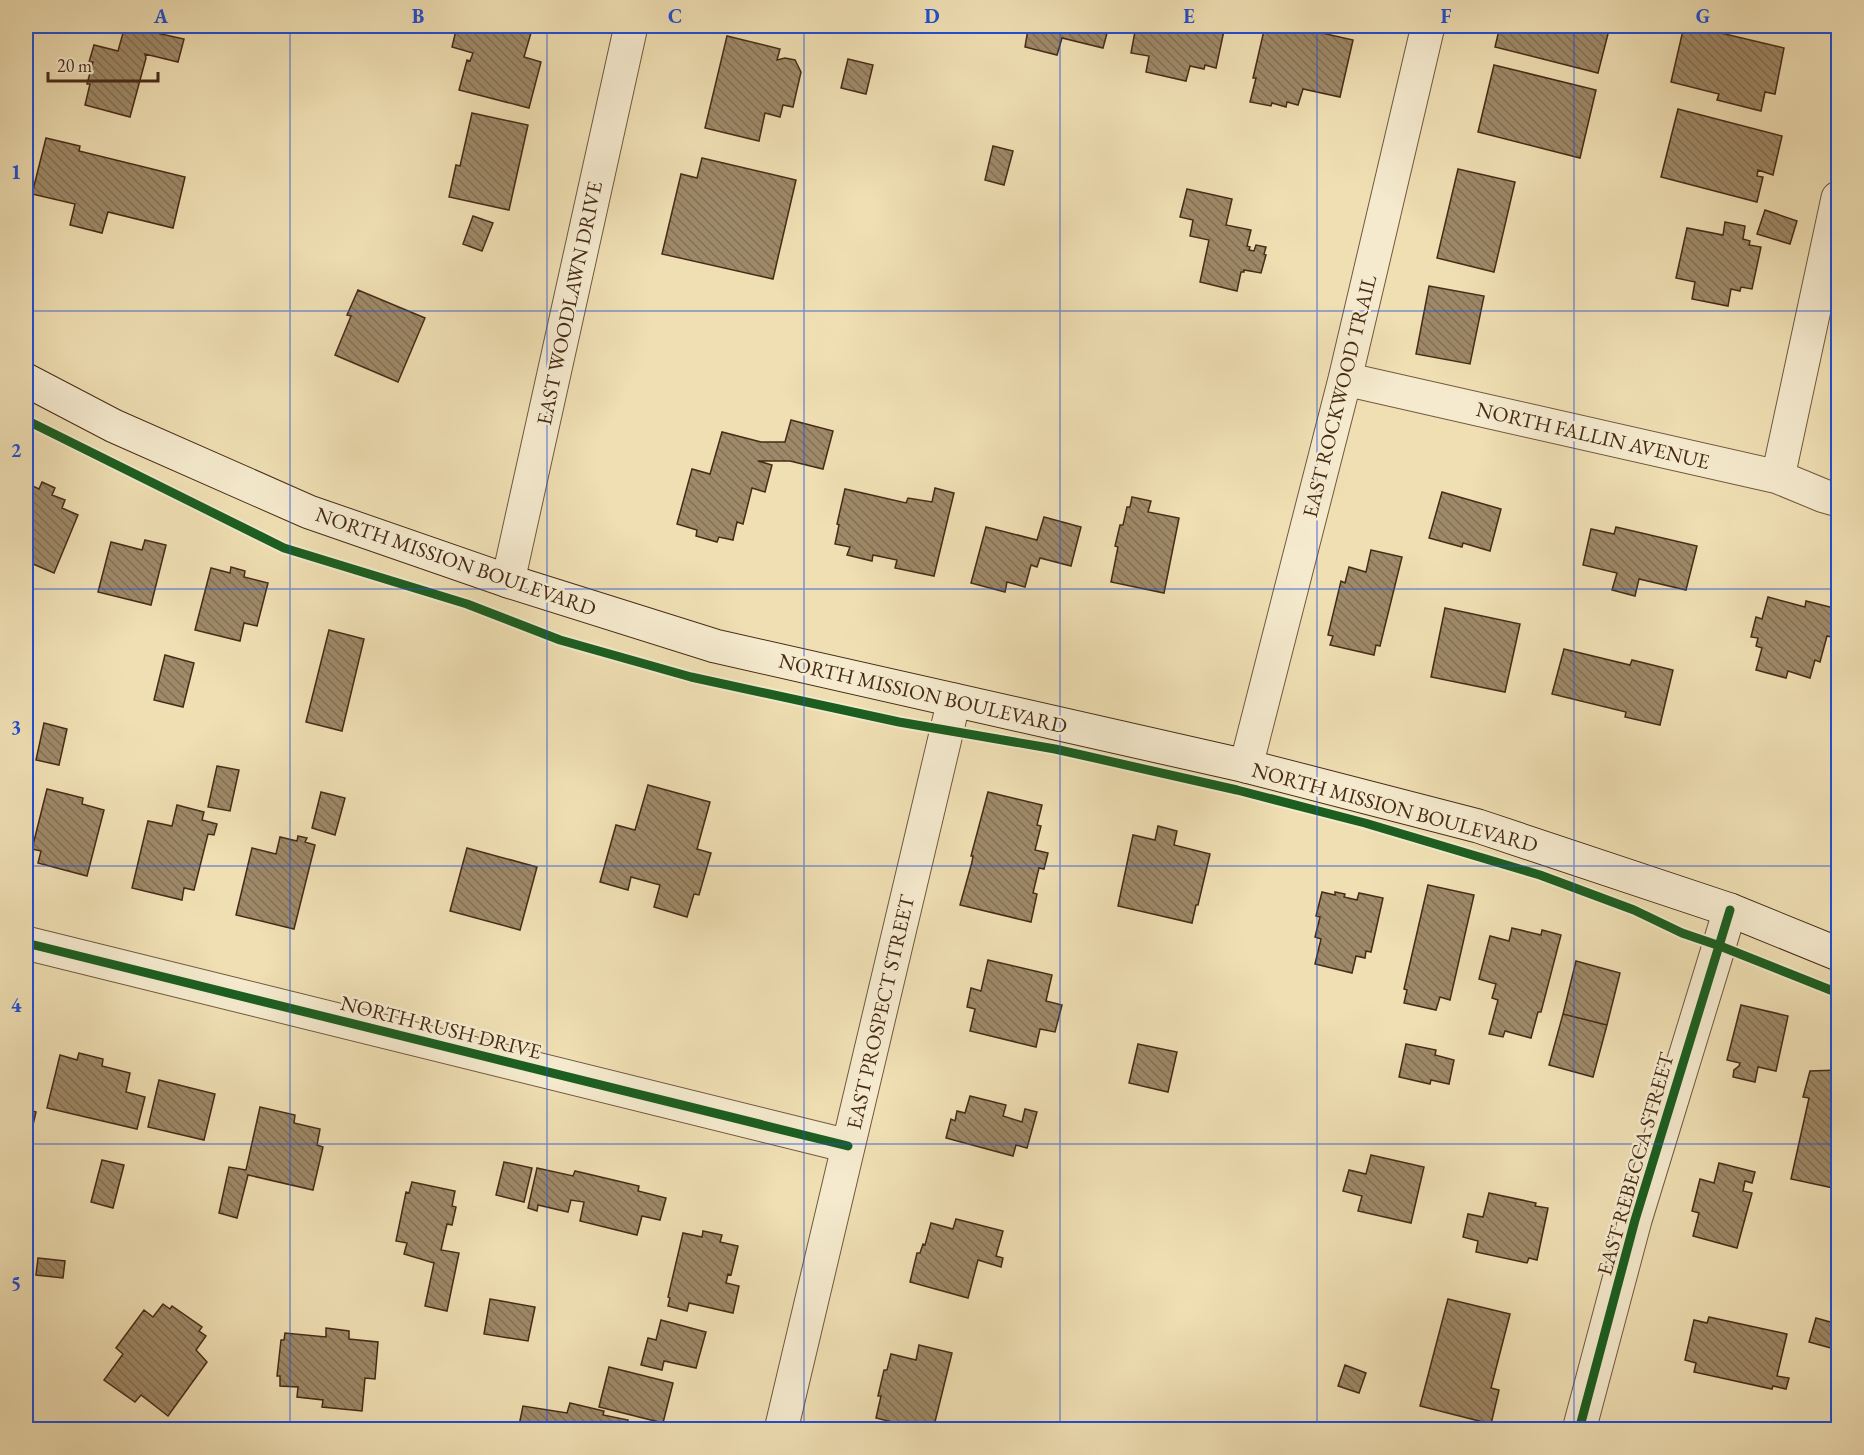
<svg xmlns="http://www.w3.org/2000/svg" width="1864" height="1455" viewBox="0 0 1864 1455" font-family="'EB Garamond',serif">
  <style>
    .building { fill: url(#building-back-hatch); stroke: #472b17; stroke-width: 1.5 }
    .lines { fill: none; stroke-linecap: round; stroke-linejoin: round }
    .street-casing { stroke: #71583e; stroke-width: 35 }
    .secondary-casing { stroke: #472b17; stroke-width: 35 }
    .street { stroke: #f5eace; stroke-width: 33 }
    .secondary { stroke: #f5eace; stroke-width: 33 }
    .cycleway-casing { stroke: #f5eace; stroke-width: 13 }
    .cycleway { stroke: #1b5e20; stroke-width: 9 }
    .grid { fill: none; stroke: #1d4ed8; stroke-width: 1.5; stroke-opacity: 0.55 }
    .labels { text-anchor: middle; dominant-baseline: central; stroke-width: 5; stroke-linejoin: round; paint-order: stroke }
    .street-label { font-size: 21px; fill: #472b17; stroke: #f5eace }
    .neatline { fill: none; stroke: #1d4ed8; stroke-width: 2 }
    .grid-label { font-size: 20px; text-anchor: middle; font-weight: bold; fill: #1d4ed8 }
  </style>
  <defs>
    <pattern id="building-back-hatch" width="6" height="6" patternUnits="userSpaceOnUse" patternTransform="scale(1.5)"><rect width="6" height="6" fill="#9e8968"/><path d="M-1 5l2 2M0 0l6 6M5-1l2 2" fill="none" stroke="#837055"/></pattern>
  </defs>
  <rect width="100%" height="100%" fill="#efdfb3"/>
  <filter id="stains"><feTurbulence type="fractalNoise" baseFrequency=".00333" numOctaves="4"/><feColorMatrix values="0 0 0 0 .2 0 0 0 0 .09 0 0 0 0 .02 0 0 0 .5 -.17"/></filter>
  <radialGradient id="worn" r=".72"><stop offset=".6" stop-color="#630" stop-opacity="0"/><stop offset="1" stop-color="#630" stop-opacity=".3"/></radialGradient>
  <path class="building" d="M 125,26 L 184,39 L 178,62 L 145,54 L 146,58 L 130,117 L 85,105 L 90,84 L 87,84 L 93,62 L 89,62 L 94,45 L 118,51 Z
    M 457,26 L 533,26 L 524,57 L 541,62 L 529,108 L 459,90 L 467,60 L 470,61 L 473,53 L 452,47 Z
    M 1012,26 L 1109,26 L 1103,48 L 1062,38 L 1057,55 L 1025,47 L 1028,29 Z
    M 1136,26 L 1225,26 L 1216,68 L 1205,65 L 1204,69 L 1190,66 L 1186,81 L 1146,72 L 1149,56 L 1131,53 Z
    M 1265,26 L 1291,26 L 1353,40 L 1340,97 L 1303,89 L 1298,105 L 1287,102 L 1286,107 L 1272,103 L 1271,106 L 1250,102 L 1256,78 L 1253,78 Z
    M 1500,26 L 1610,26 L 1598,73 L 1495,47 Z
    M 1684,26 L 1691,26 L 1784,48 L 1775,94 L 1765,92 L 1761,111 L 1717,100 L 1719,94 L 1671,82 Z
    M 727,36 L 780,49 L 777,60 L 785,58 L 795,60 L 801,72 L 793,107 L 783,105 L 780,117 L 765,113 L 759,141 L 705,128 Z
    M 848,59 L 873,65 L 866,94 L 841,88 Z
    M 1494,65 L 1596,90 L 1580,158 L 1478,132 Z
    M 1678,109 L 1782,136 L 1773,175 L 1758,170 L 1757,176 L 1763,177 L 1757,202 L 1661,177 Z
    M 472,113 L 528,125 L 509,210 L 449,197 L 456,165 L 460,166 Z
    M 46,138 L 80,146 L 79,151 L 185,177 L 173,228 L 108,212 L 102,233 L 70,225 L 75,204 L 32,194 Z
    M 993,146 L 1013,151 L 1004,185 L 985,180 Z
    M 702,158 L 796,180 L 773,279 L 662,254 L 681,174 L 697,178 Z
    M 1458,169 L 1515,182 L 1494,272 L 1437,258 Z
    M 1187,189 L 1232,199 L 1226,225 L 1251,230 L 1247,246 L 1250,247 L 1249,250 L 1254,251 L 1256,245 L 1266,247 L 1264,254 L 1266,255 L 1261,273 L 1244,270 L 1244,272 L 1241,272 L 1237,291 L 1200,282 L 1209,240 L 1190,236 L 1193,220 L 1180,217 Z
    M 1765,210 L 1797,221 L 1790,244 L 1757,234 Z
    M 473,216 L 493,223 L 482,251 L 463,244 Z
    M 1725,222 L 1745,226 L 1743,239 L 1750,241 L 1749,245 L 1761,247 L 1752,289 L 1741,287 L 1740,291 L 1731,289 L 1728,306 L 1692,299 L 1695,282 L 1676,278 L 1687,228 L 1723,235 Z
    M 1429,286 L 1484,296 L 1470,364 L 1416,354 Z
    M 358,290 L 425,318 L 398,382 L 335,355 L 351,316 L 347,315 Z
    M 791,420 L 833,431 L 823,469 L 790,461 L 758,461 L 772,465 L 765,492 L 752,488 L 743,524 L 737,522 L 733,540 L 719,537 L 717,542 L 696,536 L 697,530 L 677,524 L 692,469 L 710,474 L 722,432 L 761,442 L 785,442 Z
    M 42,482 L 55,488 L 52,495 L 65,500 L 62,508 L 78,515 L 54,573 L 26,561 L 26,483 L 39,489 Z
    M 935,488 L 954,493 L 934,576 L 895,568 L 897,560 L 873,555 L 872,561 L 847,555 L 850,547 L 835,544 L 839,525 L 837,524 L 845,489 L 906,503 L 908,498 L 932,502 Z
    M 1442,492 L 1501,509 L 1490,551 L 1463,543 L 1462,547 L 1429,538 Z
    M 1132,497 L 1151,501 L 1148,512 L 1179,518 L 1164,593 L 1111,582 L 1118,547 L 1115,546 L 1120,525 L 1123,525 L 1127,507 L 1130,507 Z
    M 1044,517 L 1081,527 L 1071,566 L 1040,558 L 1037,567 L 1031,565 L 1025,587 L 1007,582 L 1005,592 L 971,583 L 986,527 L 1037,540 Z
    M 1616,527 L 1697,546 L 1686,590 L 1639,579 L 1635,596 L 1612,590 L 1617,573 L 1583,565 L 1591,529 L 1614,534 Z
    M 145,540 L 166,545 L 151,605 L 98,592 L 111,542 L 142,550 Z
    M 1371,550 L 1402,557 L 1380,646 L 1376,645 L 1374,655 L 1330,645 L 1333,636 L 1328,635 L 1341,581 L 1345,583 L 1349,567 L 1366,572 Z
    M 231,567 L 245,571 L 244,577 L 268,583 L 257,626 L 244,623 L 240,641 L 195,630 L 211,568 L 230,573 Z
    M 1768,597 L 1805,607 L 1806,601 L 1838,609 L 1838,627 L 1836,638 L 1827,636 L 1820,662 L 1815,660 L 1810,678 L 1788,671 L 1786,678 L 1756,670 L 1762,648 L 1756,646 L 1758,638 L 1751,637 L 1756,617 L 1762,619 Z
    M 1445,608 L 1520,624 L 1505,692 L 1431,677 Z
    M 329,630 L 364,639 L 342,731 L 306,722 Z
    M 1564,649 L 1630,665 L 1632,660 L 1673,670 L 1660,725 L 1625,717 L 1626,712 L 1552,694 Z
    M 165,655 L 194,663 L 183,707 L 154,700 Z
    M 26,720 L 30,721 L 26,740 Z
    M 44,723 L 67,729 L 59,765 L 36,760 Z
    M 217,766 L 239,770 L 230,811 L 208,807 Z
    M 648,785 L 710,802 L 697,849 L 711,853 L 699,895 L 694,894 L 687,917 L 654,907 L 660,885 L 631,877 L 628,890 L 600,882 L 616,825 L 635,830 Z
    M 47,789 L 83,798 L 82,804 L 104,810 L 87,876 L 38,863 L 41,851 L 32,849 Z
    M 321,792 L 345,798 L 335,835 L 312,828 Z
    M 988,792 L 1042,805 L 1037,825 L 1041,826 L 1035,850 L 1048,853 L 1044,869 L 1039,868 L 1033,893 L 1037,894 L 1031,922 L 960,905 L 972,862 L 973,856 L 971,856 Z
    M 177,805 L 204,812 L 202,820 L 217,824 L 214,835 L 208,834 L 194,890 L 184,888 L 182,900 L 132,888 L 148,821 L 172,826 Z
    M 1158,826 L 1177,831 L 1174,845 L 1210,854 L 1198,905 L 1196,905 L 1192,923 L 1118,906 L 1133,835 L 1155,840 Z
    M 298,836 L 307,838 L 305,842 L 315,845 L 294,929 L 236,915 L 252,848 L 276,854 L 280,837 L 297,841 Z
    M 467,848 L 537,867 L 520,930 L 450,911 Z
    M 1428,885 L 1474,895 L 1450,1000 L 1440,997 L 1436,1010 L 1404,1003 L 1407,990 L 1404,989 Z
    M 1322,892 L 1335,895 L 1335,892 L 1345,894 L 1344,897 L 1357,900 L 1359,893 L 1383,898 L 1371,952 L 1366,951 L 1365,958 L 1356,956 L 1352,973 L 1315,964 L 1321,939 L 1315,937 L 1320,917 L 1316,916 Z
    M 1512,928 L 1541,935 L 1542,930 L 1561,935 L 1541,1012 L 1538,1012 L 1531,1038 L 1505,1031 L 1503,1037 L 1489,1034 L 1498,1000 L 1492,998 L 1496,984 L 1479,979 L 1490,936 L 1509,941 Z
    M 988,960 L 1052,975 L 1046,1001 L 1062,1005 L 1055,1032 L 1040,1029 L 1036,1047 L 970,1031 L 975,1009 L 967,1007 L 971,988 L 981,991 Z
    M 1576,961 L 1620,973 L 1607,1025 L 1563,1014 Z
    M 1741,1005 L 1788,1016 L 1776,1071 L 1758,1067 L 1755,1082 L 1733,1077 L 1734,1070 L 1739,1066 L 1740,1063 L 1727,1060 Z
    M 1563,1014 L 1607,1025 L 1593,1077 L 1549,1065 Z
    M 1138,1044 L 1177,1052 L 1168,1092 L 1129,1083 Z
    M 1406,1044 L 1436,1050 L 1435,1055 L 1454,1060 L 1449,1084 L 1431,1080 L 1430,1084 L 1399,1077 Z
    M 79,1053 L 103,1059 L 102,1066 L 130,1073 L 126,1092 L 145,1097 L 137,1129 L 47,1108 L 60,1055 L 77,1060 Z
    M 1838,1070 L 1838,1189 L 1791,1179 L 1809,1098 L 1803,1097 L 1810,1071 Z
    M 159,1080 L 215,1094 L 204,1140 L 148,1127 Z
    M 970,1096 L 1006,1105 L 1003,1116 L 1022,1122 L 1025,1109 L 1037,1112 L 1027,1148 L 1016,1145 L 1013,1156 L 946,1138 L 951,1119 L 955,1121 L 957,1111 L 965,1113 Z
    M 260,1107 L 295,1115 L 294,1123 L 320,1129 L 317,1145 L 323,1147 L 313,1190 L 248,1175 L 237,1218 L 219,1213 L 229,1167 L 246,1170 Z
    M 26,1109 L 36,1112 L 28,1146 L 26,1146 Z
    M 1371,1155 L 1424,1167 L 1411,1223 L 1358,1211 L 1362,1196 L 1343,1191 L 1349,1170 L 1366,1174 Z
    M 102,1160 L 124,1165 L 113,1208 L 91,1202 Z
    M 504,1162 L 532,1168 L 524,1202 L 496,1195 Z
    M 1719,1163 L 1755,1172 L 1752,1183 L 1745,1181 L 1743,1191 L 1752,1193 L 1737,1248 L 1693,1236 L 1699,1213 L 1692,1211 L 1700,1179 L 1714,1183 Z
    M 537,1168 L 573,1176 L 575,1171 L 639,1186 L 638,1191 L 666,1198 L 660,1220 L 642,1216 L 637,1235 L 580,1221 L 584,1202 L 571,1200 L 568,1212 L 538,1205 L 537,1211 L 528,1208 Z
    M 412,1182 L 455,1191 L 452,1206 L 456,1207 L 452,1225 L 447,1224 L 441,1250 L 459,1253 L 447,1311 L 425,1306 L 434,1263 L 404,1254 L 407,1243 L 396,1241 L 406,1192 L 409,1193 Z
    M 1489,1193 L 1536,1203 L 1535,1206 L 1548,1208 L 1537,1260 L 1529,1258 L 1527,1263 L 1476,1252 L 1478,1241 L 1463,1237 L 1468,1214 L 1483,1217 Z
    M 956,1219 L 1003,1231 L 996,1256 L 1003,1258 L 1001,1267 L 978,1260 L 968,1298 L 910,1282 L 917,1253 L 920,1253 L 923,1244 L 925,1245 L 931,1223 L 953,1229 Z
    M 703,1231 L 722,1235 L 720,1242 L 738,1246 L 731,1275 L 728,1274 L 726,1283 L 739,1286 L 733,1313 L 689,1303 L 687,1311 L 668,1306 L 670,1298 L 668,1297 L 683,1233 L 702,1237 Z
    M 38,1258 L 65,1261 L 63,1278 L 36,1275 Z
    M 490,1299 L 535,1307 L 528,1341 L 484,1334 Z
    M 1448,1299 L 1510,1314 L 1491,1388 L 1499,1390 L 1491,1424 L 1420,1406 Z
    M 163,1304 L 170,1309 L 172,1306 L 202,1327 L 199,1331 L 206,1336 L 196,1350 L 207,1362 L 168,1416 L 141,1395 L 135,1402 L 104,1380 L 123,1354 L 116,1348 L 144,1310 L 153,1317 Z
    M 1709,1317 L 1787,1334 L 1777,1376 L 1789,1378 L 1786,1389 L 1773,1386 L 1772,1389 L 1694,1372 L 1696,1363 L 1685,1360 L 1694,1320 L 1707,1323 Z
    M 1816,1318 L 1838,1324 L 1838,1350 L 1809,1342 Z
    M 661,1320 L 706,1332 L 696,1368 L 664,1361 L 662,1370 L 641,1365 L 648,1338 L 656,1340 Z
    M 326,1328 L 349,1331 L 349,1339 L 378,1342 L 375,1379 L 365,1378 L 362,1411 L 322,1407 L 323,1400 L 297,1397 L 298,1387 L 280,1386 L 280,1376 L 277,1376 L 281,1340 L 284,1340 L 285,1333 L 326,1337 Z
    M 919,1345 L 952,1353 L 933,1430 L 924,1430 L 876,1418 L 881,1396 L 878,1396 L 884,1370 L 887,1370 L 891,1354 L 916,1360 Z
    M 1345,1365 L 1366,1373 L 1359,1393 L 1338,1386 Z
    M 609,1367 L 673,1383 L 663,1423 L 599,1407 Z
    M 570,1403 L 604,1411 L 603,1415 L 628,1420 L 626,1427 L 636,1430 L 518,1430 L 523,1406 L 567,1413 Z"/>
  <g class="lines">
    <g class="street-casing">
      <path id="street" d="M 1345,379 L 1778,477 L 1824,496 L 1838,500
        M 1778,477 L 1838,198
        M 508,581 L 631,26
        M 1246,766 L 1345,379 L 1428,26
        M 26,943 L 848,1146
        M 781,1430 L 954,700
        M 1579,1430 L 1635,1220 L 1730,910"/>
    </g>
    <g class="secondary-casing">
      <path id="secondary" d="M 26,380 L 114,426 L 309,512 L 508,581 L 715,646 L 1246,766 L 1478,826 L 1730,910 L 1838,954"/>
    </g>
    <use href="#street" class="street"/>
    <use href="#secondary" class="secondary"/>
    <g class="cycleway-casing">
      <path id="cycleway" d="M 26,420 L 284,548 L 467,604 L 560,640 L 691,677 L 899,722 L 1055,749 L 1237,790 L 1365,823 L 1540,875 L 1634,910 L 1682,933 L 1720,946 L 1838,993
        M 26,943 L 848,1146
        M 1579,1430 L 1635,1220 L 1730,910"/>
    </g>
    <use href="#cycleway" class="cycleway"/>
  </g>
  <path class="grid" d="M 290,26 L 290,1430M 547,26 L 547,1430M 804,26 L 804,1430M 1060,26 L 1060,1430M 1317,26 L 1317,1430M 1574,26 L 1574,1430M 26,311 L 1838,311M 26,589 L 1838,589M 26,866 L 1838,866M 26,1144 L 1838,1144"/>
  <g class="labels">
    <g class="street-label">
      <text transform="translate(569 303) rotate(-78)">EAST WOODLAWN DRIVE</text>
      <text transform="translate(1339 396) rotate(-76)">EAST ROCKWOOD TRAIL</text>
      <text transform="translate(1593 435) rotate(13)">NORTH FALLIN AVENUE</text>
      <text transform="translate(456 561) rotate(19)">NORTH MISSION BOULEVARD</text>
      <text transform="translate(923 693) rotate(13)">NORTH MISSION BOULEVARD</text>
      <text transform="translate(1395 807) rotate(15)">NORTH MISSION BOULEVARD</text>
      <text transform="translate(880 1012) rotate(-77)">EAST PROSPECT STREET</text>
      <text transform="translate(441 1027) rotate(14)">NORTH RUSH DRIVE</text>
      <text transform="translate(1635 1164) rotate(-74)">EAST REBECCA STREET</text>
    </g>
  </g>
  <rect width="1864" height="1455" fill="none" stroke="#efdfb3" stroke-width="66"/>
  <path d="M48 72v9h110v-9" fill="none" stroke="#472b17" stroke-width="3"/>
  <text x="57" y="72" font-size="18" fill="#472b17" stroke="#f5eace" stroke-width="4.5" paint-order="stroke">20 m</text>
  <rect x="33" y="33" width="1798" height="1389" class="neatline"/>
  <g class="grid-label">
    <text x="161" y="23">A</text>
    <text x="418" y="23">B</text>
    <text x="675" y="23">C</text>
    <text x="932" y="23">D</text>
    <text x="1189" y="23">E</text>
    <text x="1446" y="23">F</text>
    <text x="1703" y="23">G</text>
    <text x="16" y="179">1</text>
    <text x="16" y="457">2</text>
    <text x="16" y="734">3</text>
    <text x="16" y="1012">4</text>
    <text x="16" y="1290">5</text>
  </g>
  <rect width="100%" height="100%" filter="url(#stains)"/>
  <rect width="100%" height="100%" fill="url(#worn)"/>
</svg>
